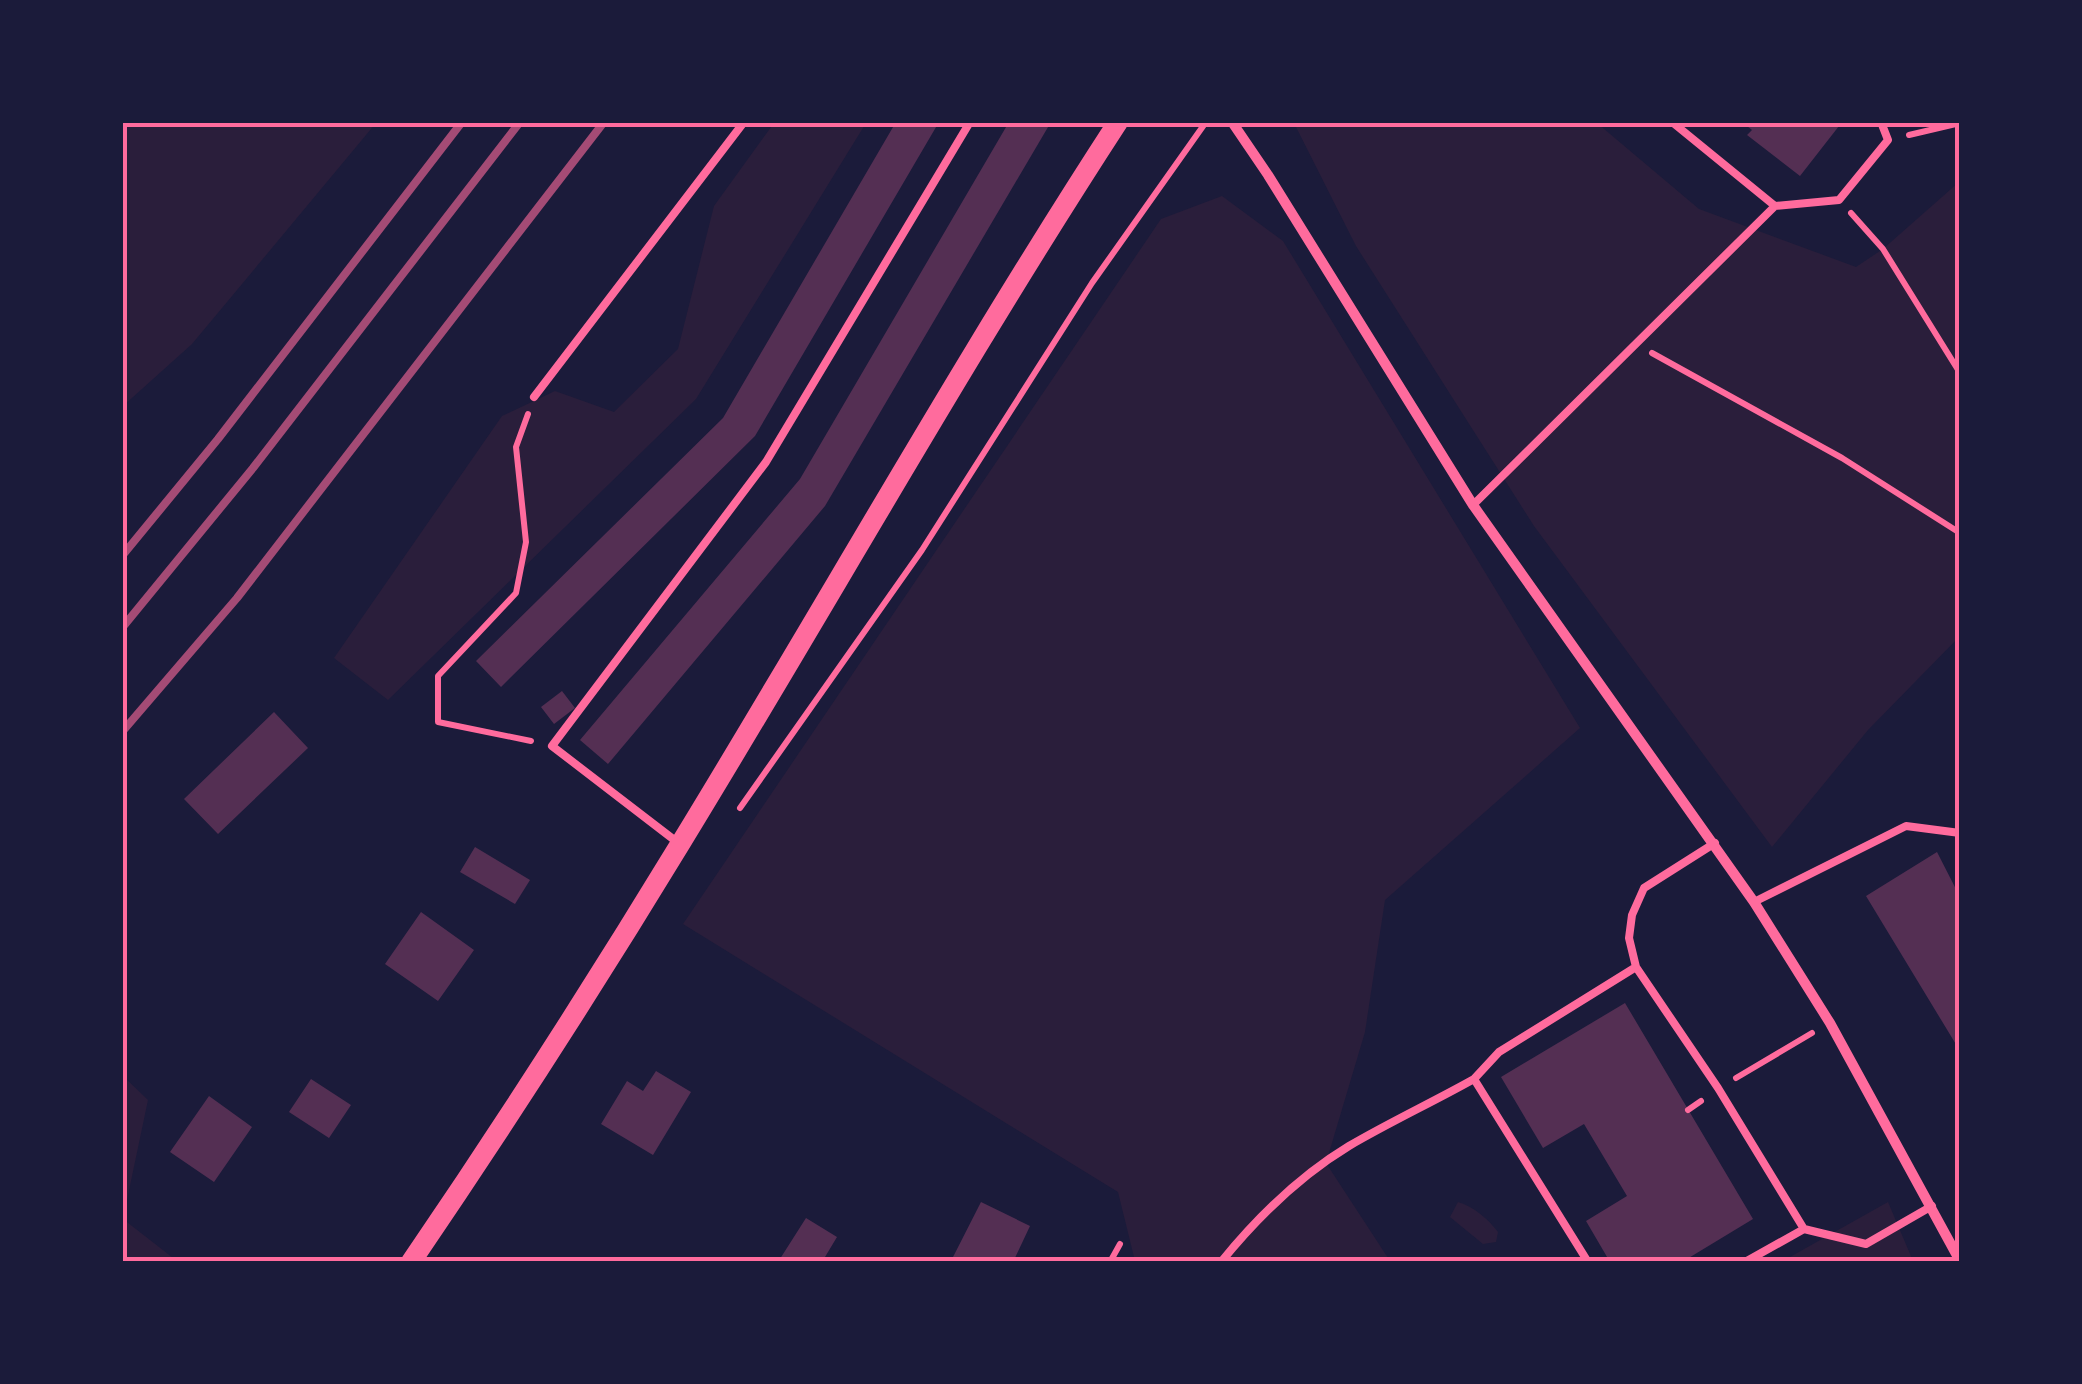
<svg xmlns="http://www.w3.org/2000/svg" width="2082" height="1384" viewBox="0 0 2082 1384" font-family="'Exo 2',sans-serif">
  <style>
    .green { fill: #2a1e3b }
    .building { fill: #542f53 }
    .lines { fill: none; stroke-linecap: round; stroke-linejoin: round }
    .path { stroke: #ff6b9d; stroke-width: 6 }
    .service { stroke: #ff6b9d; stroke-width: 8 }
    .minor { stroke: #ff6b9d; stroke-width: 10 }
    .secondary { stroke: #ff6b9d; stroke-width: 20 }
    .rail { stroke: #a44b75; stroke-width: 8 }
    .neatline { fill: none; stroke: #ff6b9d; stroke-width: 4 }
  </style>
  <rect width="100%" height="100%" fill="#1b1b3a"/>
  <path class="green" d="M 123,122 L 376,123 L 192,344 L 123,406 Z
    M 774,123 L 866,123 L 696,399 L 388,700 L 334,658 L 502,416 L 555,391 L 614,412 L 678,349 L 714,206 Z
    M 1294,123 L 1597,123 L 1699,209 L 1856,267 L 1883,249 L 1959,182 L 1959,637 L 1868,730 L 1772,847 L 1534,526 L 1356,246 Z
    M 1222,196 L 1283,241 L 1580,728 L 1385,900 L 1365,1032 L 1326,1163 L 1390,1261 L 1135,1261 L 1118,1192 L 683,924 L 1161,219 Z
    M 123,1076 L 148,1100 L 123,1219 Z
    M 1458,1202 C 1473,1206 1489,1220 1498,1232 L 1496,1242 L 1483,1244 L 1450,1217 Z
    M 1888,1202 L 1913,1261 L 1781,1262 Z
    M 123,1219 L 177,1261 L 123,1261 Z"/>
  <path class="building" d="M 896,122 L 939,122 L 755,436 L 501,687 L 476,661 L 723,418 Z
    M 1009,122 L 1051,122 L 825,506 L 608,764 L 580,740 L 800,479 Z
    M 1742,122 L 1835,122 L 1839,126 L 1800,176 L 1747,135 L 1752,130 Z
    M 562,691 L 575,708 L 554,724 L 541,707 Z
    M 274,712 L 308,748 L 218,834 L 184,799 Z
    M 475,847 L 530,880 L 515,904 L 460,872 Z
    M 1937,852 L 1960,897 L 1960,1051 L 1866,896 Z
    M 421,912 L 474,950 L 438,1001 L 385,964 Z
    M 1625,1003 L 1753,1219 L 1682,1262 L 1610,1262 L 1586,1221 L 1627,1196 L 1584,1124 L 1543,1148 L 1501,1077 Z
    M 656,1071 L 691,1092 L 653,1155 L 601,1124 L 627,1081 L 643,1091 Z
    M 311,1079 L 351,1105 L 329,1138 L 289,1112 Z
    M 209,1096 L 252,1127 L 214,1182 L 170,1152 Z
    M 981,1202 L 1030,1226 L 1013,1262 L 952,1259 Z
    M 806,1218 L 837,1237 L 822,1262 L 778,1262 Z"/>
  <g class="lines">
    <path class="path" d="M 1909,135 L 1960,123
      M 1851,213 L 1883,249 L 1960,373
      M 1652,353 L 1842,458 L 1960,533
      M 528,414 L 516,447 L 526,542 L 516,593 L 438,676 L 438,722 L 531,741
      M 740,808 L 922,550 L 1092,283 L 1206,122
      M 1736,1078 L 1812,1033
      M 1688,1110 L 1701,1101
      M 1110,1262 L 1120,1244"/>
    <path class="service" d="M 1672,122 L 1775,206
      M 534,397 L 744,122
      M 1473,505 L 1775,206 L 1839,200 L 1888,140 L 1881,122
      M 677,842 L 552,746 L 766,462 L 970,122
      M 1715,843 L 1644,888 L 1632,915 L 1629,938 L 1636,967 L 1718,1088 L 1804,1229 L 1745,1262
      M 1754,902 L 1906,826 L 1960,833
      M 1804,1229 L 1866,1244 L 1932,1206
      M 1221,1262 C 1256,1219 1301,1175 1349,1146 C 1390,1122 1433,1102 1474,1079
      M 1588,1262 L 1474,1079 L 1499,1052 L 1636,967"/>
    <path class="minor" d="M 1232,122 L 1268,175 L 1473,505 L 1754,902 L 1830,1023 L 1960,1261"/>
    <path class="secondary" d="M 411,1262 C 505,1124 595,984 682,841 C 828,602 965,357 1118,122"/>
    <path class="rail" d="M 122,556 L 218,439 L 462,122
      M 122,628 L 253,468 L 520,122
      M 122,732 L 237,598 L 604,122"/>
  </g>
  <rect width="2082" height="1384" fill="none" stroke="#1b1b3a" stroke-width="250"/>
  <rect x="125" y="125" width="1832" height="1134" class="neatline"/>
</svg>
